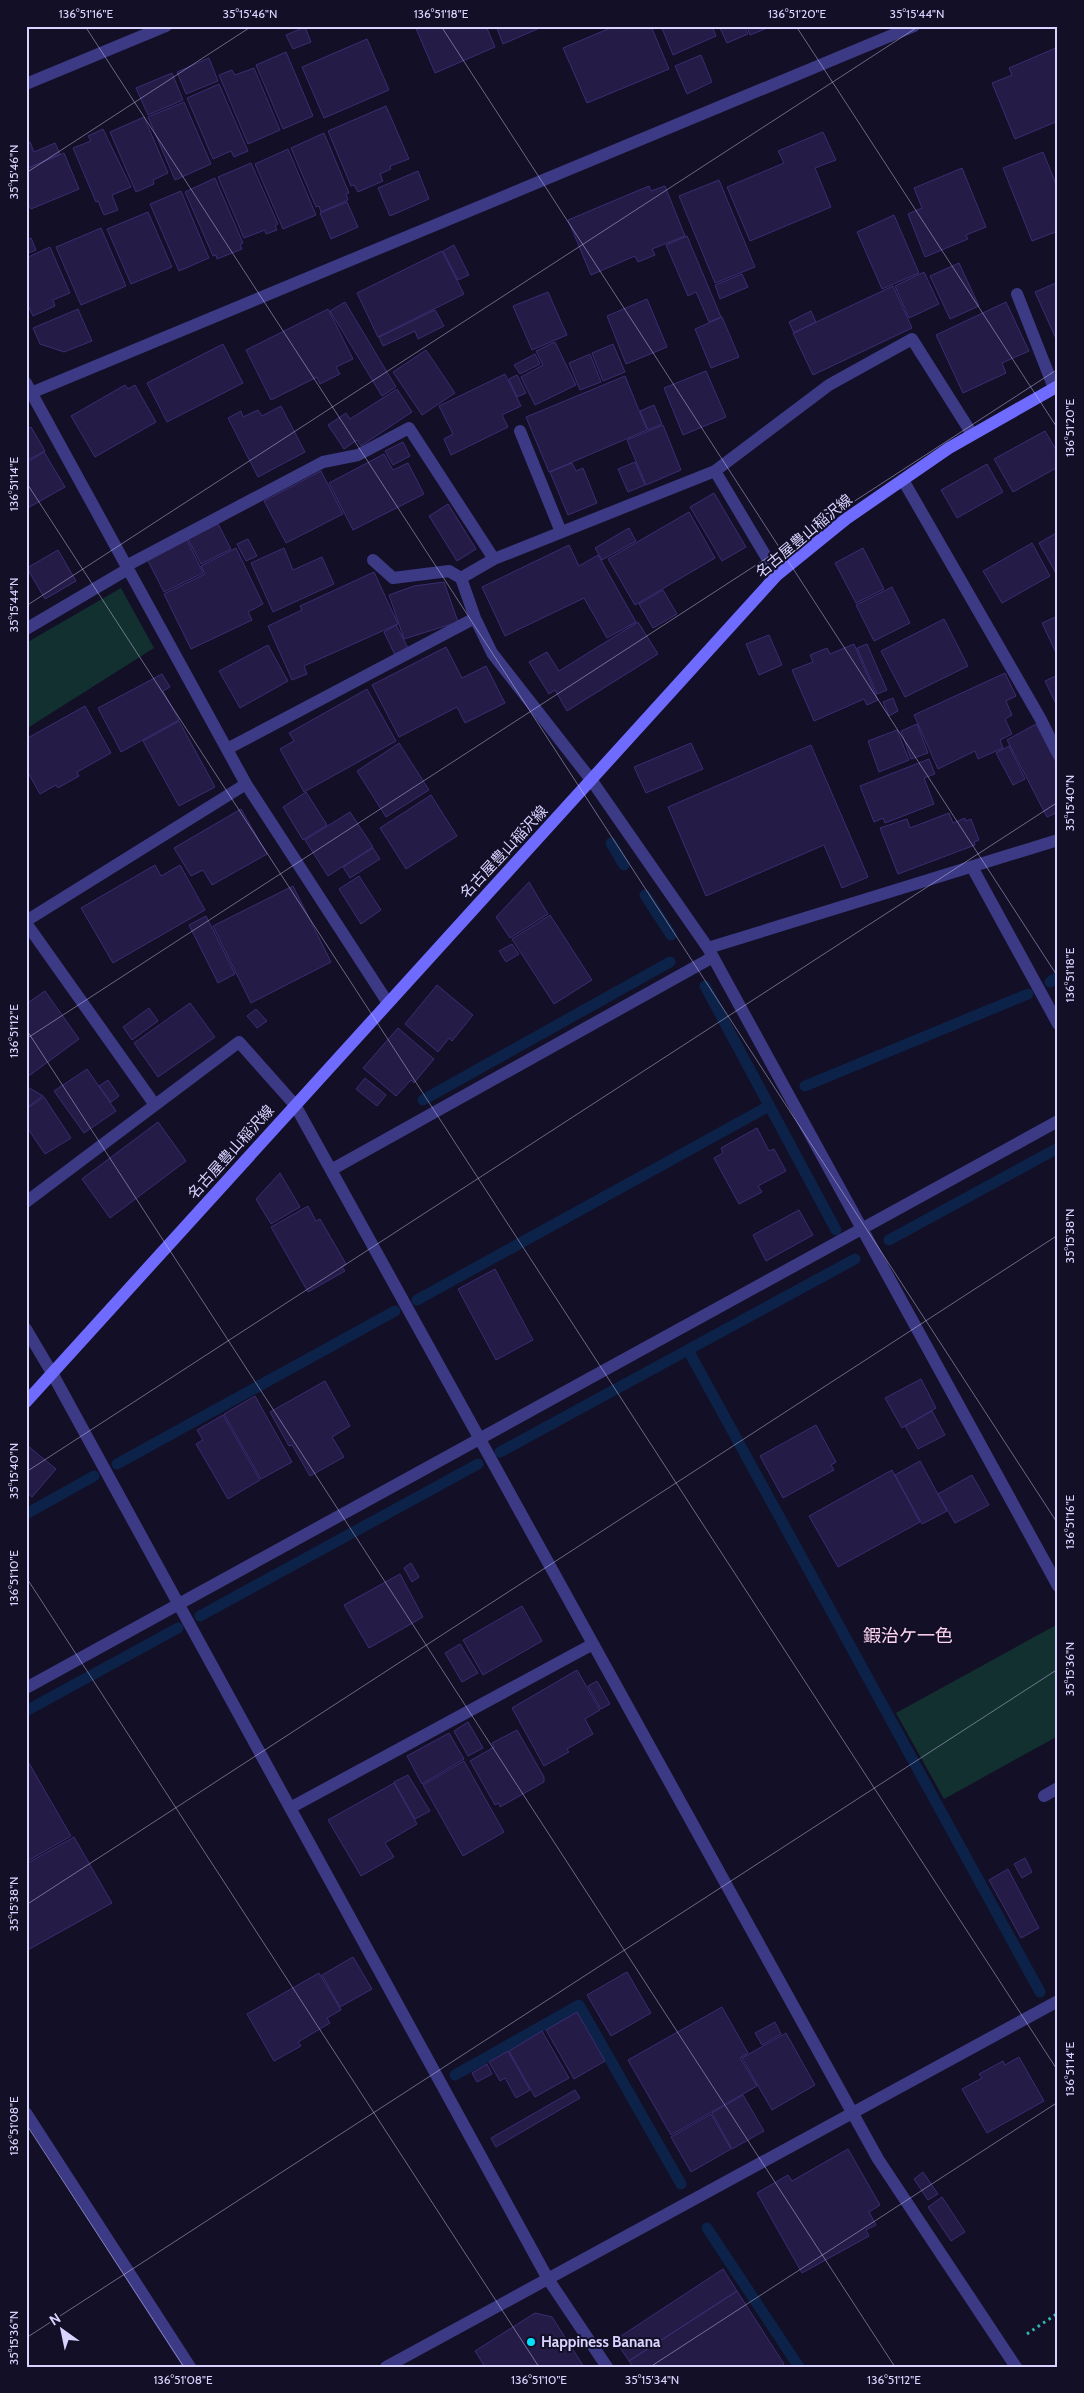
<svg xmlns="http://www.w3.org/2000/svg" width="1084" height="2393" viewBox="0 0 1084 2393" font-family="Cabin,'Noto Sans JP',sans-serif">
  <style>
    .green { fill: #12302f }
    .lines { fill: none; stroke-linecap: round; stroke-linejoin: round }
    .stream { stroke: #0c2248; stroke-width: 11 }
    .building { fill: #241b47; stroke: #3b2d73 }
    .path { stroke: #2fb8b0; stroke-width: 3; stroke-dasharray: 2.5 4; stroke-linecap: butt }
    .service { stroke: #3d3a85; stroke-width: 12 }
    .minor { stroke: #3d3a85; stroke-width: 12 }
    .tertiary { stroke: #3d3a85; stroke-width: 12 }
    .secondary { stroke: #6f6bff; stroke-width: 12 }
    .ticks { fill: none; stroke: #d9d4ff; stroke-width: 1; stroke-opacity: 0.45 }
    .poi-dot { fill: #00e5ff; stroke: #130f26; stroke-width: 2 }
    .labels { text-anchor: middle; dominant-baseline: central; stroke-width: 4; stroke-linejoin: round; paint-order: stroke }
    .street-label { font-size: 15px; fill: #d9d4ff; stroke: #130f26 }
    .poi-label { font-size: 15px; font-weight: bold; fill: #d9d4ff; stroke: #130f26; text-anchor: start }
    .quarter-label { font-size: 18px; fill: #ffd6f0; stroke: #130f26 }
    .neatline { fill: none; stroke: #d9d4ff; stroke-width: 2 }
    .ticks-label { font-size: 12px; text-anchor: middle; fill: #d9d4ff }
  </style>
  <rect width="100%" height="100%" fill="#130f26"/>
  <path class="green" d="M 121,588 L 154,648 L 26,729 L 26,643 Z
    M 1058,1624 L 1058,1736 L 944,1799 L 896,1713 Z"/>
  <g class="lines">
    <path class="stream" d="M 611,843 L 624,865
      M 645,895 L 671,935
      M 1050,982 L 1058,977
      M 705,986 L 836,1230
      M 805,1086 L 1028,994
      M 423,1100 L 670,962
      M 889,1240 L 1058,1148
      M 417,1300 L 769,1106
      M 688,1350 L 1040,1992
      M 500,1452 L 855,1259
      M 117,1464 L 395,1311
      M 26,1514 L 94,1476
      M 200,1616 L 478,1464
      M 26,1711 L 178,1628
      M 455,2075 L 579,2005 L 681,2184
      M 707,2228 L 799,2367"/>
  </g>
  <path class="building" d="M 415,26 L 486,26 L 495,47 L 435,73 Z
    M 496,26 L 541,26 L 542,27 L 503,44 Z
    M 615,26 L 651,26 L 669,69 L 587,103 L 563,48 Z
    M 661,26 L 712,26 L 716,36 L 673,55 Z
    M 719,26 L 744,26 L 748,34 L 727,43 Z
    M 747,26 L 764,26 L 765,29 L 750,35 Z
    M 305,27 L 311,42 L 293,49 L 286,35 Z
    M 367,39 L 389,90 L 324,118 L 302,67 Z
    M 1058,47 L 1058,121 L 1015,139 L 992,83 L 1012,75 L 1009,68 Z
    M 286,52 L 313,116 L 283,129 L 256,65 Z
    M 701,55 L 712,82 L 687,94 L 675,66 Z
    M 209,58 L 218,81 L 186,94 L 177,72 Z
    M 254,68 L 280,130 L 248,144 L 219,75 L 232,70 L 235,75 Z
    M 172,73 L 183,100 L 148,115 L 136,88 Z
    M 219,84 L 248,151 L 234,157 L 231,151 L 213,159 L 187,98 Z
    M 184,102 L 211,164 L 175,180 L 148,117 Z
    M 386,106 L 409,159 L 390,166 L 391,169 L 380,174 L 383,181 L 358,192 L 354,185 L 351,186 L 328,131 Z
    M 144,117 L 168,173 L 153,180 L 154,184 L 136,192 L 110,132 Z
    M 103,129 L 131,187 L 112,195 L 118,210 L 104,215 L 98,201 L 96,202 L 73,148 L 91,141 L 88,136 Z
    M 823,132 L 836,160 L 815,168 L 831,207 L 750,241 L 727,187 L 784,163 L 778,151 Z
    M 324,133 L 349,193 L 346,194 L 348,200 L 321,212 L 319,206 L 316,207 L 291,148 Z
    M 30,142 L 34,152 L 55,143 L 60,154 L 26,169 L 26,144 Z
    M 288,149 L 316,215 L 283,229 L 255,164 Z
    M 1043,152 L 1058,189 L 1058,231 L 1032,241 L 1003,168 Z
    M 64,153 L 79,189 L 31,209 L 26,201 L 26,169 Z
    M 251,163 L 278,224 L 275,226 L 277,230 L 266,234 L 265,230 L 244,238 L 218,177 Z
    M 962,168 L 986,227 L 966,235 L 968,239 L 925,257 L 908,214 L 922,208 L 914,188 Z
    M 418,171 L 429,199 L 390,216 L 378,188 Z
    M 215,178 L 243,243 L 240,245 L 242,249 L 217,259 L 216,255 L 213,256 L 185,192 Z
    M 719,180 L 755,267 L 715,283 L 679,196 Z
    M 649,186 L 651,191 L 665,186 L 685,236 L 652,249 L 655,255 L 638,262 L 635,256 L 591,275 L 568,220 Z
    M 181,191 L 209,258 L 179,271 L 150,204 Z
    M 347,202 L 358,227 L 331,239 L 320,213 Z
    M 148,212 L 172,267 L 131,284 L 107,229 Z
    M 894,215 L 919,273 L 882,289 L 857,232 Z
    M 101,228 L 126,286 L 81,305 L 56,247 Z
    M 687,236 L 721,317 L 709,322 L 696,292 L 688,296 L 666,245 Z
    M 31,238 L 36,250 L 26,254 L 26,240 Z
    M 454,245 L 469,275 L 458,280 L 443,251 Z
    M 50,247 L 70,293 L 53,300 L 55,306 L 33,316 L 26,301 L 26,258 Z
    M 442,251 L 464,294 L 378,337 L 357,293 Z
    M 959,263 L 979,306 L 950,319 L 930,276 Z
    M 924,272 L 939,304 L 909,318 L 895,286 Z
    M 742,274 L 748,287 L 720,299 L 715,285 Z
    M 1058,282 L 1058,341 L 1057,341 L 1035,292 Z
    M 893,286 L 912,328 L 813,375 L 793,333 Z
    M 548,292 L 567,335 L 532,350 L 513,306 Z
    M 647,299 L 667,347 L 626,364 L 607,316 Z
    M 345,302 L 396,387 L 382,396 L 330,311 Z
    M 1006,302 L 1029,351 L 1002,363 L 1006,373 L 963,393 L 936,335 Z
    M 78,309 L 92,341 L 64,352 L 40,344 L 33,328 Z
    M 328,309 L 353,359 L 336,367 L 340,374 L 320,384 L 317,377 L 271,400 L 246,350 Z
    M 435,310 L 444,326 L 418,339 L 415,331 L 383,346 L 379,337 Z
    M 811,311 L 816,322 L 794,333 L 789,322 Z
    M 722,317 L 739,357 L 711,368 L 695,329 Z
    M 555,342 L 576,385 L 535,405 L 521,377 L 543,365 L 536,351 Z
    M 223,344 L 243,383 L 167,422 L 147,383 Z
    M 613,344 L 625,372 L 603,381 L 592,353 Z
    M 426,350 L 455,393 L 422,415 L 393,372 Z
    M 535,354 L 540,364 L 520,374 L 514,365 Z
    M 590,354 L 601,382 L 580,390 L 569,363 Z
    M 706,371 L 726,417 L 683,435 L 664,388 Z
    M 505,374 L 521,406 L 502,415 L 508,427 L 451,455 L 444,439 L 453,434 L 439,406 Z
    M 517,375 L 526,393 L 517,397 L 509,379 Z
    M 625,376 L 647,430 L 549,472 L 526,417 Z
    M 125,385 L 128,389 L 135,385 L 156,422 L 95,457 L 71,416 Z
    M 397,389 L 412,412 L 361,446 L 357,440 L 344,449 L 328,425 L 346,413 L 350,419 Z
    M 654,405 L 662,424 L 648,430 L 640,411 Z
    M 281,406 L 305,452 L 258,477 L 228,418 L 241,411 L 243,417 L 258,410 L 262,416 Z
    M 663,425 L 681,470 L 646,485 L 627,440 Z
    M 31,427 L 45,451 L 26,461 L 26,429 Z
    M 1045,431 L 1058,453 L 1058,467 L 1013,492 L 994,459 Z
    M 403,442 L 410,456 L 393,465 L 385,451 Z
    M 44,452 L 65,487 L 26,509 L 26,463 Z
    M 384,454 L 393,470 L 408,463 L 424,494 L 353,530 L 329,483 Z
    M 635,462 L 645,485 L 628,492 L 618,469 Z
    M 572,463 L 576,471 L 583,468 L 597,503 L 568,515 L 550,472 Z
    M 987,464 L 1003,492 L 957,518 L 941,490 Z
    M 321,471 L 343,514 L 286,543 L 264,501 Z
    M 714,493 L 746,547 L 722,561 L 690,507 Z
    M 448,504 L 476,549 L 457,561 L 429,516 Z
    M 689,512 L 715,558 L 635,605 L 608,559 Z
    M 218,524 L 231,549 L 201,564 L 188,539 Z
    M 629,528 L 636,541 L 602,560 L 595,548 Z
    M 1058,532 L 1058,577 L 1039,543 Z
    M 248,539 L 257,556 L 246,561 L 237,544 Z
    M 187,540 L 203,573 L 164,592 L 147,559 Z
    M 1032,543 L 1050,576 L 1002,603 L 983,571 Z
    M 569,545 L 579,566 L 598,555 L 636,622 L 607,638 L 584,598 L 505,636 L 482,587 Z
    M 236,548 L 263,604 L 248,612 L 252,620 L 191,649 L 164,594 L 205,574 L 201,566 Z
    M 284,548 L 293,570 L 322,557 L 334,584 L 273,612 L 251,563 Z
    M 863,548 L 884,589 L 856,603 L 835,563 Z
    M 58,550 L 76,581 L 45,599 L 27,568 Z
    M 374,572 L 398,624 L 304,666 L 307,674 L 292,680 L 268,626 L 302,610 L 300,606 Z
    M 444,582 L 458,622 L 404,639 L 389,595 L 414,586 Z
    M 892,587 L 910,623 L 874,641 L 856,605 Z
    M 663,590 L 677,614 L 653,628 L 639,604 Z
    M 1058,616 L 1058,657 L 1042,623 Z
    M 944,619 L 968,666 L 905,697 L 881,651 Z
    M 638,622 L 658,654 L 567,711 L 555,690 L 549,694 L 529,662 L 547,652 L 559,671 Z
    M 396,625 L 408,648 L 395,655 L 384,632 Z
    M 769,635 L 782,665 L 759,675 L 746,644 Z
    M 854,644 L 878,700 L 867,705 L 864,699 L 814,721 L 792,670 L 813,662 L 810,655 L 827,648 L 830,654 Z
    M 867,644 L 887,690 L 877,694 L 857,648 Z
    M 268,645 L 288,681 L 240,708 L 219,671 Z
    M 446,647 L 462,678 L 486,666 L 505,703 L 465,723 L 457,707 L 399,737 L 372,685 Z
    M 1005,673 L 1016,696 L 1006,701 L 1012,715 L 1005,719 L 1012,734 L 1000,740 L 1003,748 L 978,759 L 975,751 L 938,769 L 914,715 Z
    M 162,674 L 170,687 L 163,691 L 179,720 L 121,752 L 98,708 Z
    M 1058,675 L 1058,708 L 1045,681 Z
    M 367,689 L 396,741 L 304,792 L 280,749 L 294,741 L 289,733 Z
    M 893,698 L 898,711 L 889,716 L 883,702 Z
    M 85,706 L 111,753 L 77,772 L 79,776 L 58,788 L 56,785 L 40,794 L 26,769 L 26,739 Z
    M 179,721 L 215,787 L 179,806 L 143,741 Z
    M 917,724 L 928,753 L 911,759 L 901,731 Z
    M 1036,724 L 1058,766 L 1058,812 L 1047,817 L 1007,740 Z
    M 897,730 L 909,760 L 879,772 L 868,741 Z
    M 399,743 L 429,790 L 386,817 L 357,771 Z
    M 691,743 L 703,769 L 646,793 L 634,767 Z
    M 811,745 L 868,877 L 842,888 L 824,845 L 706,896 L 668,807 Z
    M 1009,746 L 1025,779 L 1013,785 L 996,753 Z
    M 929,759 L 935,774 L 924,778 L 934,804 L 885,823 L 883,818 L 874,822 L 860,786 Z
    M 306,792 L 327,825 L 303,840 L 283,807 Z
    M 431,795 L 457,836 L 406,869 L 380,828 Z
    M 241,809 L 267,854 L 212,885 L 203,870 L 191,876 L 174,848 Z
    M 350,812 L 373,847 L 328,876 L 305,840 Z
    M 949,813 L 953,823 L 965,818 L 966,821 L 971,819 L 979,840 L 974,842 L 975,845 L 898,874 L 880,828 L 907,819 L 910,828 Z
    M 373,848 L 380,859 L 350,878 L 343,867 Z
    M 155,865 L 161,876 L 180,865 L 205,910 L 113,963 L 81,908 Z
    M 359,876 L 381,910 L 361,924 L 339,889 Z
    M 529,882 L 548,914 L 510,938 L 496,917 Z
    M 293,886 L 331,962 L 251,1003 L 213,926 Z
    M 550,915 L 592,980 L 554,1004 L 512,939 Z
    M 206,916 L 235,974 L 218,983 L 189,925 Z
    M 512,944 L 519,954 L 506,962 L 499,951 Z
    M 437,985 L 473,1015 L 452,1041 L 449,1038 L 438,1052 L 405,1024 Z
    M 45,991 L 79,1039 L 26,1078 L 26,1004 Z
    M 190,1003 L 215,1037 L 158,1077 L 134,1043 Z
    M 149,1008 L 158,1021 L 132,1040 L 123,1027 Z
    M 256,1009 L 267,1021 L 257,1028 L 247,1016 Z
    M 398,1028 L 434,1059 L 414,1083 L 411,1080 L 396,1096 L 363,1068 Z
    M 87,1069 L 116,1111 L 84,1133 L 54,1091 Z
    M 365,1078 L 386,1095 L 377,1106 L 356,1089 Z
    M 108,1080 L 119,1096 L 111,1102 L 99,1086 Z
    M 26,1086 L 43,1096 L 26,1108 Z
    M 44,1097 L 71,1138 L 45,1154 L 26,1126 L 26,1109 Z
    M 158,1122 L 186,1161 L 110,1218 L 82,1179 Z
    M 757,1128 L 769,1151 L 774,1149 L 786,1171 L 758,1186 L 762,1192 L 739,1204 L 714,1158 L 723,1153 L 721,1148 Z
    M 280,1173 L 300,1207 L 271,1224 L 256,1199 Z
    M 308,1206 L 316,1221 L 320,1219 L 346,1264 L 342,1267 L 345,1271 L 308,1292 L 271,1227 Z
    M 799,1210 L 813,1235 L 766,1261 L 753,1235 Z
    M 495,1269 L 533,1340 L 496,1360 L 458,1289 Z
    M 921,1379 L 936,1408 L 902,1428 L 885,1398 Z
    M 325,1381 L 350,1426 L 332,1437 L 344,1457 L 310,1476 L 292,1445 L 289,1446 L 270,1412 Z
    M 255,1396 L 292,1462 L 261,1479 L 224,1414 Z
    M 932,1411 L 945,1435 L 918,1449 L 905,1426 Z
    M 223,1415 L 260,1480 L 228,1499 L 196,1444 L 203,1440 L 197,1430 Z
    M 816,1425 L 836,1462 L 831,1465 L 834,1470 L 783,1498 L 760,1456 Z
    M 28,1446 L 56,1469 L 32,1497 L 26,1492 L 26,1448 Z
    M 920,1461 L 947,1511 L 922,1524 L 895,1475 Z
    M 892,1470 L 920,1522 L 838,1567 L 809,1516 Z
    M 972,1475 L 989,1505 L 955,1523 L 938,1494 Z
    M 411,1563 L 419,1577 L 412,1582 L 404,1568 Z
    M 400,1574 L 423,1617 L 369,1648 L 344,1605 Z
    M 522,1606 L 542,1641 L 483,1675 L 463,1640 Z
    M 460,1644 L 478,1673 L 462,1682 L 445,1653 Z
    M 577,1670 L 600,1710 L 585,1719 L 593,1734 L 567,1749 L 569,1752 L 544,1766 L 512,1708 Z
    M 597,1681 L 610,1704 L 601,1709 L 588,1686 Z
    M 468,1722 L 483,1748 L 468,1756 L 454,1731 Z
    M 517,1730 L 544,1777 L 544,1782 L 500,1807 L 499,1803 L 495,1805 L 470,1761 L 494,1747 L 492,1743 Z
    M 449,1733 L 464,1759 L 422,1784 L 407,1756 Z
    M 26,1758 L 71,1836 L 26,1862 Z
    M 464,1761 L 504,1832 L 463,1856 L 423,1785 Z
    M 408,1775 L 430,1811 L 415,1819 L 394,1782 Z
    M 394,1783 L 417,1824 L 385,1843 L 394,1857 L 361,1876 L 328,1820 Z
    M 74,1837 L 112,1903 L 26,1951 L 26,1864 Z
    M 1025,1858 L 1032,1872 L 1022,1878 L 1014,1864 Z
    M 1008,1869 L 1039,1928 L 1021,1938 L 989,1880 Z
    M 353,1957 L 372,1989 L 340,2007 L 322,1975 Z
    M 627,1972 L 651,2013 L 611,2036 L 587,1995 Z
    M 319,1973 L 341,2010 L 327,2018 L 330,2023 L 298,2042 L 301,2046 L 274,2061 L 247,2014 Z
    M 722,2007 L 748,2053 L 740,2058 L 757,2086 L 671,2135 L 628,2060 Z
    M 577,2012 L 605,2061 L 574,2079 L 546,2030 Z
    M 775,2022 L 781,2034 L 762,2045 L 755,2033 Z
    M 542,2031 L 569,2078 L 535,2097 L 509,2051 Z
    M 786,2033 L 815,2085 L 772,2110 L 742,2058 Z
    M 508,2051 L 530,2090 L 516,2098 L 505,2078 L 500,2081 L 489,2062 Z
    M 1019,2057 L 1044,2101 L 987,2133 L 962,2089 L 982,2078 L 979,2074 L 1003,2061 L 1005,2065 Z
    M 487,2064 L 492,2074 L 477,2082 L 472,2073 Z
    M 575,2090 L 580,2098 L 496,2147 L 491,2138 Z
    M 743,2095 L 764,2131 L 732,2149 L 712,2113 Z
    M 711,2114 L 731,2149 L 691,2172 L 671,2137 Z
    M 848,2149 L 880,2205 L 869,2212 L 876,2225 L 866,2230 L 869,2236 L 802,2273 L 757,2193 L 788,2175 L 792,2181 Z
    M 923,2172 L 938,2194 L 928,2200 L 914,2179 Z
    M 942,2197 L 965,2232 L 951,2241 L 928,2207 Z
    M 723,2269 L 737,2291 L 629,2361 L 615,2340 Z
    M 737,2291 L 784,2364 L 780,2367 L 633,2367 L 629,2361 Z
    M 535,2313 L 552,2317 L 584,2367 L 485,2367 L 475,2351 Z"/>
  <g class="lines">
    <path class="path" d="M 1027,2334 L 1058,2313"/>
    <path class="service" d="M 1017,294 L 1054,388
      M 520,431 L 561,532
      M 373,560 L 393,578 L 449,571 L 461,578
      M 1044,1796 L 1058,1788"/>
    <path class="minor" d="M 26,383 L 246,784 L 388,1003
      M 26,395 L 914,26
      M 715,471 L 829,385 L 912,339 L 972,434
      M 903,480 L 1040,718 L 1058,754
      M 126,566 L 323,462 L 358,455 L 409,428 L 494,559
      M 777,575 L 715,471 L 494,559 L 461,578 L 475,618 L 492,653 L 592,781 L 708,948 L 1058,1586
      M 26,629 L 128,569
      M 227,749 L 475,618
      M 972,867 L 1058,1024
      M 26,921 L 246,784
      M 26,923 L 155,1105
      M 708,948 L 1058,840
      M 331,1170 L 713,957
      M 26,1202 L 239,1042 L 295,1105 L 878,2159 L 1016,2367
      M 26,1329 L 52,1373 L 548,2279 L 607,2367
      M 26,1688 L 1058,1121
      M 290,1808 L 593,1644
      M 26,2113 L 190,2367
      M 386,2367 L 1058,2001"/>
    <path class="tertiary" d="M 26,84 L 166,26"/>
    <path class="secondary" d="M 26,1402 L 777,575 L 846,519 L 949,448 L 1058,386"/>
  </g>
  <path class="ticks" d="M 85,26 L 1058,1524M 441,26 L 1058,977M 796,26 L 1058,429M 26,173 L 252,26M 26,482 L 1058,2071M 26,606 L 919,26M 26,1029 L 895,2367M 26,1039 L 1058,369M 26,1472 L 1058,802M 26,1577 L 539,2367M 26,1905 L 1058,1235M 26,2124 L 184,2367M 26,2338 L 1058,1669M 650,2367 L 1058,2102"/>
  <circle class="poi-dot" cx="531" cy="2342" r="5"/>
  <g class="labels">
    <g class="street-label">
      <text transform="translate(804 536) rotate(-40)">名古屋豊山稲沢線</text>
      <text transform="translate(504 852) rotate(-47)">名古屋豊山稲沢線</text>
      <text transform="translate(231 1152) rotate(-48)">名古屋豊山稲沢線</text>
    </g>
    <g class="poi-label">
      <text x="541" y="2342">Happiness Banana</text>
    </g>
    <g class="quarter-label">
      <text x="908" y="1636">鍜治ケ一色</text>
    </g>
  </g>
  <rect width="1084" height="2393" fill="none" stroke="#130f26" stroke-width="55"/>
  <g transform="translate(62 2330) rotate(327)" stroke="#130f26" stroke-width="4" paint-order="stroke">
  <path d="M0-4L9 19L0 12L-9 19Z" fill="#d9d4ff"/>
  <text y="-8" font-size="14" font-weight="bold" text-anchor="middle" fill="#d9d4ff">N</text>
  </g>
  <rect x="28" y="28" width="1028" height="2338" class="neatline"/>
  <g class="ticks-label">
    <text x="86" y="18">136°51'16"E</text>
    <text x="250" y="18">35°15'46"N</text>
    <text x="441" y="18">136°51'18"E</text>
    <text x="797" y="18">136°51'20"E</text>
    <text x="917" y="18">35°15'44"N</text>
    <text transform="translate(14 172) rotate(-90)" y="4">35°15'46"N</text>
    <text transform="translate(1070 428) rotate(-90)" y="4">136°51'20"E</text>
    <text transform="translate(14 484) rotate(-90)" y="4">136°51'14"E</text>
    <text transform="translate(14 605) rotate(-90)" y="4">35°15'44"N</text>
    <text transform="translate(1070 803) rotate(-90)" y="4">35°15'40"N</text>
    <text transform="translate(1070 975) rotate(-90)" y="4">136°51'18"E</text>
    <text transform="translate(14 1031) rotate(-90)" y="4">136°51'12"E</text>
    <text transform="translate(1070 1236) rotate(-90)" y="4">35°15'38"N</text>
    <text transform="translate(14 1471) rotate(-90)" y="4">35°15'40"N</text>
    <text transform="translate(1070 1522) rotate(-90)" y="4">136°51'16"E</text>
    <text transform="translate(14 1578) rotate(-90)" y="4">136°51'10"E</text>
    <text transform="translate(1070 1669) rotate(-90)" y="4">35°15'36"N</text>
    <text transform="translate(14 1904) rotate(-90)" y="4">35°15'38"N</text>
    <text transform="translate(1070 2069) rotate(-90)" y="4">136°51'14"E</text>
    <text transform="translate(14 2126) rotate(-90)" y="4">136°51'08"E</text>
    <text transform="translate(14 2338) rotate(-90)" y="4">35°15'36"N</text>
    <text x="183" y="2384">136°51'08"E</text>
    <text x="539" y="2384">136°51'10"E</text>
    <text x="652" y="2384">35°15'34"N</text>
    <text x="894" y="2384">136°51'12"E</text>
  </g>
</svg>
